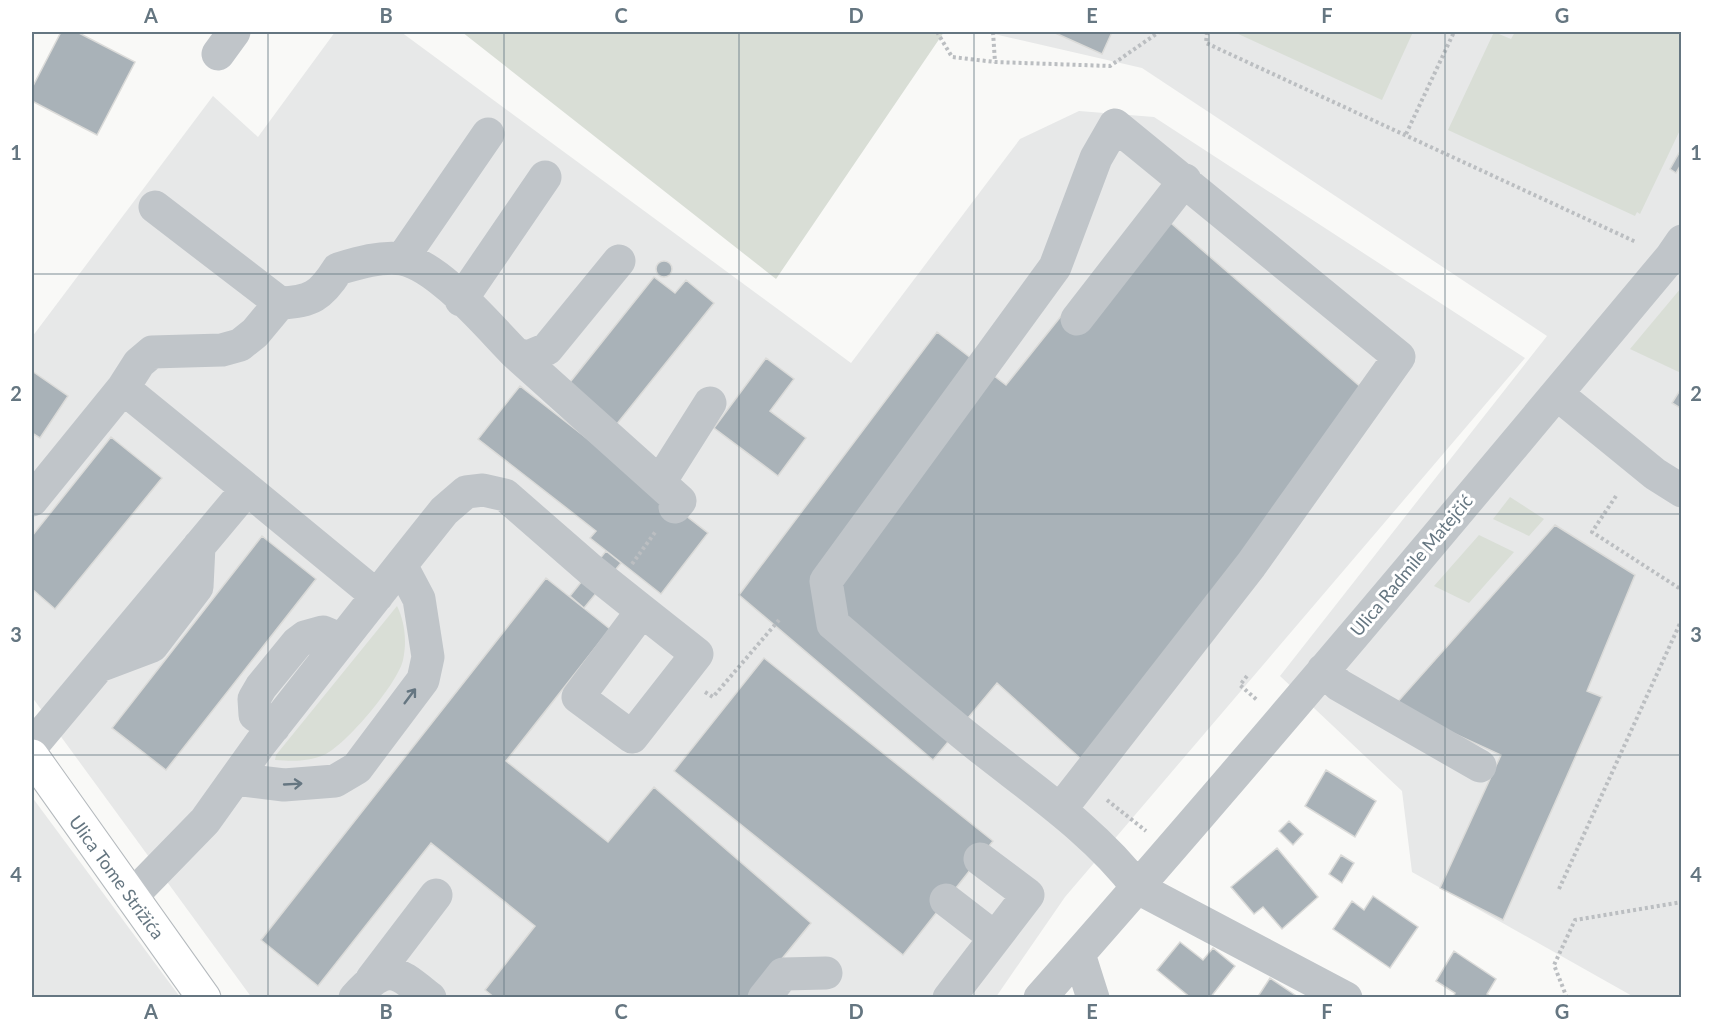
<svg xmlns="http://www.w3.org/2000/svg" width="1713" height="1029" viewBox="0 0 1713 1029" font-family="Lato,sans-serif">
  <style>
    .built { fill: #e7e8e8 }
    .green { fill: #d9ded6 }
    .building { fill: #a9b2b8; stroke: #dbdbd9; stroke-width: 1.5 }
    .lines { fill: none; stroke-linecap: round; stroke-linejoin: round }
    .major-casing { stroke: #b4b9bd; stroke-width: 35 }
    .path { stroke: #bbbec1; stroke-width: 4; stroke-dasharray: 3 3; stroke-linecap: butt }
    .minor { stroke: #c0c5c9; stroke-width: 33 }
    .major { stroke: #fff; stroke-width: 33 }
    .oneway { stroke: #657681 }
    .grid { fill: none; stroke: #657681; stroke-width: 1.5; stroke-opacity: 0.55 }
    .labels { text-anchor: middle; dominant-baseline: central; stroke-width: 6; stroke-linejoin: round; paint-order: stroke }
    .street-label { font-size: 18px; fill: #657681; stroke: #fff }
    .neatline { fill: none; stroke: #657681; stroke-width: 2 }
    .grid-label { font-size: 20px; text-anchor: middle; font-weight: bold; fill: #657681 }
  </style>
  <rect width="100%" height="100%" fill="#f9f9f7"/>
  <path class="built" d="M 335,32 L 401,32 L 851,363 L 1020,139 L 1079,111 L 1154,117 L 1525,358 L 1065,897 L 996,997 L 252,998 L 32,697 L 32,337 L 213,96 L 258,137 Z
    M 985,32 L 1681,32 L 1682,989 L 1678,997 L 1634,997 L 1412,872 L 1402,791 L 1280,676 L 1547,336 L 1142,68 Z
    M 32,797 L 180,997 L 32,997 Z"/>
  <path class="green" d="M 462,32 L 944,32 L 776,279 Z
    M 1234,32 L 1413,32 L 1382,100 Z
    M 1494,32 L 1511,39 L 1515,32 L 1681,32 L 1681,128 L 1640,214 L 1637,212 L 1635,216 L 1448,130 Z
    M 1681,288 L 1682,288 L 1681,373 L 1630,349 Z
    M 1510,497 L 1544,519 L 1529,536 L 1493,519 Z
    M 1479,535 L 1514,552 L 1469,603 L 1434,586 Z
    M 397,606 C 405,622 407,642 403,660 C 398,683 346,745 324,755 C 307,762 293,761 275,760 L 276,755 Z"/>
  <path class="building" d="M 61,32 L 77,32 L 135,62 L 97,135 L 32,101 L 32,88 Z
    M 1053,32 L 1112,32 L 1102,54 Z
    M 1679,153 L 1682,154 L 1682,163 L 1676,173 L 1670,169 Z
    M 1150,205 L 1370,395 L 1081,759 L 997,683 L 933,760 L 739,595 L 937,332 L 1006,385 Z
    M656 269a8 8 0 1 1 16 0a8 8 0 1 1-16 0Z
    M 654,277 L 675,293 L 686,280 L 714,303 L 616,425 L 567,386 Z
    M 766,358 L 794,379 L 770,411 L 806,438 L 778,476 L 714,428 Z
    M 32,371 L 68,396 L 40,438 L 32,433 Z
    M 520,386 L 708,533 L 661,594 L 590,538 L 596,531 L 478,439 Z
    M 1682,387 L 1682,409 L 1672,403 Z
    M 111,437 L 162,478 L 55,609 L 32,589 L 32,536 Z
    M 1555,525 L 1635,575 L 1587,691 L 1602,697 L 1503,920 L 1440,888 L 1501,755 L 1394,706 Z
    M 262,536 L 316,579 L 166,770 L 112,728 Z
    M 606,551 L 621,563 L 584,608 L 570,596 Z
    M 546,578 L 610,629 L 506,761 L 608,842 L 654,787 L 811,923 L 750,998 L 495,998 L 485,990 L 535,926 L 431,843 L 318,986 L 261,940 Z
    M 764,658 L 993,841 L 903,955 L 674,771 Z
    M 1326,770 L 1376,801 L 1355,837 L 1305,806 Z
    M 1289,821 L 1303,834 L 1293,845 L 1279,831 Z
    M 1277,848 L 1318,897 L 1282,929 L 1263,907 L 1254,914 L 1231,887 Z
    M 1341,855 L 1354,863 L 1342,883 L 1329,874 Z
    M 1373,896 L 1418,927 L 1390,968 L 1333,929 L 1352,901 L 1364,910 Z
    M 1180,942 L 1203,960 L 1213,948 L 1235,966 L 1210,998 L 1191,998 L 1157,970 Z
    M 1454,951 L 1496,979 L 1487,994 L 1493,998 L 1453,998 L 1455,993 L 1436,981 Z
    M 1270,978 L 1298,997 L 1297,998 L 1257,998 Z"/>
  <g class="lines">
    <g class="major-casing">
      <path id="major" d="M 32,756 L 204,998"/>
    </g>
    <path class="path" d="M 937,32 L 952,57 L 995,62 L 1110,66 L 1159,32
      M 993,32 L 995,62
      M 1207,32 L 1206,43 L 1636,242
      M 1406,134 L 1454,32
      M 1616,496 L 1592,532 L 1682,590
      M 632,564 L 656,531
      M 1247,676 L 1240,685 L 1258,701
      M 705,692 L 713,697 L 779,620
      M 1107,800 L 1146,831
      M 1559,889 L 1682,619
      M 1567,998 L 1554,965 L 1575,920 L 1682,902"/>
    <path class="minor" d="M 218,54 L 234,32
      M 155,207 L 280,303 C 311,302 321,296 338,269 C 358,263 381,256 402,259 C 439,266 489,327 516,354 L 528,357 L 547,349 L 619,261
      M 402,259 L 488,134
      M 461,300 L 545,177
      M 1077,319 L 1185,180
      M 516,354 L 680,501 L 675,507
      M 123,388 L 247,489
      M 1557,394 L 1655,474 L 1682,491
      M 660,482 L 710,403
      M 32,500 L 123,388 L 139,363 L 152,352 L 222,350 L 240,345 L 255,333 L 280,303
      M 99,666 L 152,646 L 197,587 L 199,546
      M 1323,670 L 1339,685 L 1480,766
      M 274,727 L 255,715 L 254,699 L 261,687 L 297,643 L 305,637 L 323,632 L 342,640
      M 32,746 L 247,489 L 377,596
      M 235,779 L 284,785 L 335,781 L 357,768 L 423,680 L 428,657 L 419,599 L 401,565
      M 1060,810 L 1251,565 L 1399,357 L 1115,125 L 1096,158 L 1055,267 L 826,581 L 833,624 C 880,664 928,706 977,745 C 1032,789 1095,831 1138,888 L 1346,998
      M 131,897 L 205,821 L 260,744 L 401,565 L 444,511 L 466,492 L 483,490 L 505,495 L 591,570 C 626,598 661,626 697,654 L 632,737 L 578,697 L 642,611
      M 946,900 L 994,937
      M 1079,954 L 1093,998
      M 372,979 L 436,895
      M 355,998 C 388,961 396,971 430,998
      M 764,998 L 783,974 L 826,973
      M 949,998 L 1028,895 L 980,859
      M 1040,998 C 1255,755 1463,506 1671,257 L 1682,241"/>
    <use href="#major" class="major"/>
  </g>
  <defs><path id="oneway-shaft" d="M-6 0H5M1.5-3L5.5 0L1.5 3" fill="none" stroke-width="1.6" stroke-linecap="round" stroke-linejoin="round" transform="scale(1.5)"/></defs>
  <g class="oneway">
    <use href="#oneway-shaft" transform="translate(410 696) rotate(-53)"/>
    <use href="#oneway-shaft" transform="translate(293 784) rotate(-3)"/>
  </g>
  <path class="grid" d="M 268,32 L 268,998M 504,32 L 504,998M 739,32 L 739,998M 974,32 L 974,998M 1209,32 L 1209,998M 1445,32 L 1445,998M 32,274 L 1682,274M 32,514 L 1682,514M 32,755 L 1682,755"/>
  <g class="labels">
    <g class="street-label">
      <text transform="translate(1411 565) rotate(-50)">Ulica Radmile Matejčić</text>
      <text transform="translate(117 877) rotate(54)">Ulica Tome Strižića</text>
    </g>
  </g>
  <rect width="1713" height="1029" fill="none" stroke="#ffffff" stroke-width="66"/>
  <rect x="33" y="33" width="1647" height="963" class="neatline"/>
  <g class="grid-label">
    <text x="151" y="23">A</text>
    <text x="386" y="23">B</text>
    <text x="621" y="23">C</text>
    <text x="856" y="23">D</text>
    <text x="1092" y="23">E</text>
    <text x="1327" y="23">F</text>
    <text x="1562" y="23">G</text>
    <text x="16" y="160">1</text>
    <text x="1696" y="160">1</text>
    <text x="16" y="401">2</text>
    <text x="1696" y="401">2</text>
    <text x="16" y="642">3</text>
    <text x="1696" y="642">3</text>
    <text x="16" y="882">4</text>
    <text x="1696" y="882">4</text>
    <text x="151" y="1019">A</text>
    <text x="386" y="1019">B</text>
    <text x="621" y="1019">C</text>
    <text x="856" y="1019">D</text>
    <text x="1092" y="1019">E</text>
    <text x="1327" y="1019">F</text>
    <text x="1562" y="1019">G</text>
  </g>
</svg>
